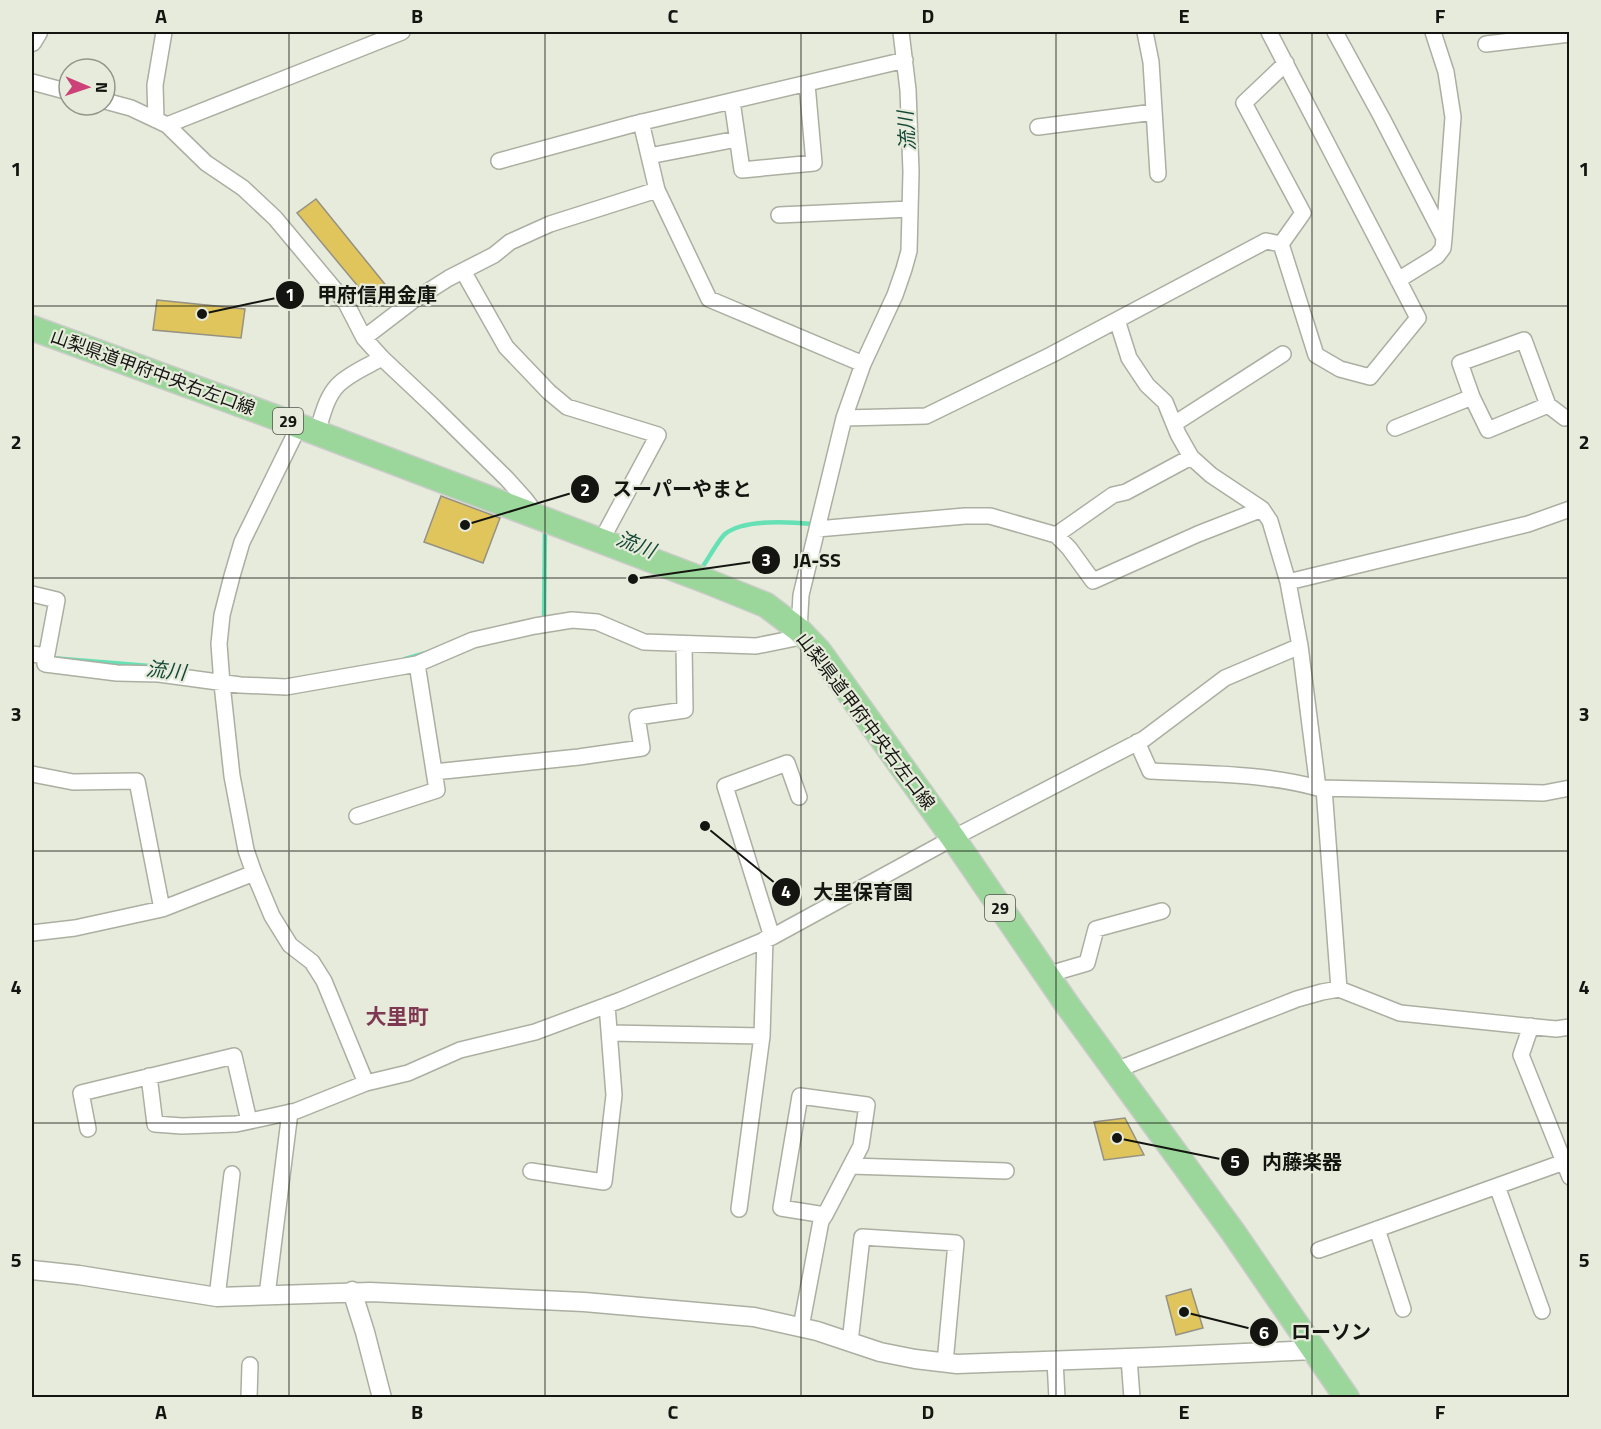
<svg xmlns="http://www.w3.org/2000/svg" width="1601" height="1429" viewBox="0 0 1601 1429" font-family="'Titillium Web','Noto Sans JP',sans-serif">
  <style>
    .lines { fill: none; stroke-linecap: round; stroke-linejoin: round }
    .stream { stroke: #66e1b5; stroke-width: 4.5 }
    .building { fill: #dfc55b; stroke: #959184; stroke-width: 1.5 }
    .minor-casing { stroke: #abafa1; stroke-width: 18 }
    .tertiary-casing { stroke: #abafa1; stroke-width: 21 }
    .primary-casing { stroke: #cbccca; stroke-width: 27 }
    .minor { stroke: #fff; stroke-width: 15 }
    .tertiary { stroke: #fff; stroke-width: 18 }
    .primary { stroke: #9bd69a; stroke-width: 24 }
    .grid { fill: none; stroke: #141510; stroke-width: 1.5; stroke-opacity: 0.55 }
    .labels { text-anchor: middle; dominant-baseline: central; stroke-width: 4.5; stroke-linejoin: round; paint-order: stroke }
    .shield { fill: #e7ebdc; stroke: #53554d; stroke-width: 1.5 }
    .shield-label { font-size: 16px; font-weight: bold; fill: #141510 }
    .street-label { font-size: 18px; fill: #141510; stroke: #e7ebdc }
    .water-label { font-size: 20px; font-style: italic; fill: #134836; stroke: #e7ebdc }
    .quarter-label { font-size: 21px; font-weight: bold; fill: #7e3851; stroke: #e7ebdc }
    .leader { fill: none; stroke: #141510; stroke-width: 2 }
    .callout-dot { fill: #141510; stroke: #e7ebdc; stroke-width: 2 }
    .mark-label { font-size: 18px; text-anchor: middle; font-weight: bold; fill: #fff }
    .callout-label { font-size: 20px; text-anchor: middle; font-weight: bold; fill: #141510; stroke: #e7ebdc; stroke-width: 4.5; stroke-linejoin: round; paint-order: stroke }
    .neatline { fill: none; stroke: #141510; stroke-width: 2 }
    .grid-label { font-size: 20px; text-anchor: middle; font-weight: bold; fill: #141510 }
  </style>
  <rect width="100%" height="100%" fill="#e7ebdc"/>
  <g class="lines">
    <path class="stream" d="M 699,568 L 701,569 C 707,561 719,539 725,534 C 743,519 791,522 812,524 L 813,521
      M 540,619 L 544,618 L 545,529
      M 51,658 L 162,667
      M 405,659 L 426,653"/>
  </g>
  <path class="building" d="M 316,199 L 388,288 L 371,302 L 297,213 Z
    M 157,300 L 245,309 L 241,338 L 153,330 Z
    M 441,496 L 500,518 L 483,563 L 424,542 Z
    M 1125,1118 L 1144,1155 L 1104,1160 L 1094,1122 Z
    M 1191,1289 L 1203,1328 L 1176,1335 L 1166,1296 Z"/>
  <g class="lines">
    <g class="minor-casing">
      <path id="minor" d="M 1145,32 L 1151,62 L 1158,174
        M 1269,32 L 1418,318 L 1370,377 L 1340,369 L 1316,355 L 1281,244 L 1303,213 L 1244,103 L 1286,63
        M 1335,32 L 1382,118 L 1444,238 L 1443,248 L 1437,256 L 1398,280
        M 1433,32 L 1446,72 L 1453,117 L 1444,238
        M 1486,44 L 1570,34
        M 32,82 L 69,92
        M 105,101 L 131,108 L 167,125 L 206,163 L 243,188 L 275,218 L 346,303 L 364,338 L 382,358 L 434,407 L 507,479 L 525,499 L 538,516
        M 732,101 L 742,170 L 814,163 L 807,84
        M 156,120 L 155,85 L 164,32
        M 641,122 L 657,190 L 709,299 L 863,364
        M 167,125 L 402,32
        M 1038,127 L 1154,112
        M 649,156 L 737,139
        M 499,161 L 634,124 L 905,60
        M 779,215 L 910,209
        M 463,271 L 506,347 L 549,392 L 567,407 L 658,435 L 601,541
        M 1117,320 L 1129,358 L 1147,385 L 1165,402 L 1178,434 L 1191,457 L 1211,475 L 1262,509 L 1270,521 L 1288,582 L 1300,646 L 1318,788
        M 364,338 L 411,302 L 449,278 L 494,255 L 510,242 L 550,224 L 657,190
        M 1472,397 L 1460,363 L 1524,340 L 1548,405
        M 844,418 L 926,416 L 1051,355 L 1266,241 L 1281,244
        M 1174,424 L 1283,354
        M 299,426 L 242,542 L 232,576 L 222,615 L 219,644 L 222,684 L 232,776 L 246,850 L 254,873 L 272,916 L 290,945 L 312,962 L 324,981 L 366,1083
        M 1395,428 L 1472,397 L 1488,430 L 1548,405 L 1565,418 L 1570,417
        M 317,433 C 322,417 326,397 338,385 C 350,373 368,366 382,358
        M 817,529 L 965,516 L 990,516 L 1056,535 L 1113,495 L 1126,492 L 1191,457
        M 1056,535 L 1069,548 L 1093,581 L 1198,534 L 1262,509
        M 1288,582 L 1528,524 L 1570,509
        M 32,594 L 57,600 L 45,664 L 117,673 L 159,674 L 240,685 L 286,687 L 417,664 L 473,640 L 535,626 L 572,620 L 597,622 L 644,642 L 756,646 L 806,636
        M 799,630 L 801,595 L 844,418 L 863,364 L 895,295 L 904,269 L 909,251 L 911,172 L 908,90 L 901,32
        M 32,654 L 46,656
        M 1137,742 L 1150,771 C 1206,774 1263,773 1318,788 L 1544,793 L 1570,788
        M 434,772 L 579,757 L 642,748 L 637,717 L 685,710 L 684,644
        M 32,774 L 73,782 L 137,781 L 162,909
        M 1324,788 L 1339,989
        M 357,816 L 437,790 L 417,664
        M 32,933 L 75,928 L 162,909 L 254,873
        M 772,937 L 725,786 L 787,763 L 799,797
        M 1046,975 L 1087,963 L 1096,929 L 1162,911
        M 1531,1026 L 1521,1055 L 1570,1177
        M 610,1033 L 762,1036
        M 1116,1070 L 1297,999 L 1322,992 L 1339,989 L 1400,1013 L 1556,1029 L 1570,1027
        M 149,1076 L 155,1124 L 182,1126 L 236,1124 L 296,1111 L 366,1083 L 408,1073 L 460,1050 L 535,1032 L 621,1000 L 772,937 L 953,838 L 1144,739 L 1225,678 L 1300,646
        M 88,1129 L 81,1093 L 234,1056 L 249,1121
        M 851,1166 L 1006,1171
        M 531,1171 L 604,1182 L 614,1095 L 607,1005
        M 1497,1186 L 1542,1311
        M 739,1209 L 762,1036 L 765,939
        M 1377,1229 L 1403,1309
        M 1319,1250 L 1564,1162
        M 267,1295 L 290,1112
        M 217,1297 L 232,1174
        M 801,1327 L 821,1221 L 825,1215 L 861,1146 L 867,1105 L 800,1096 L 781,1208 L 825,1215
        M 850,1342 L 862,1237 L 956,1243 L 945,1363
        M 1129,1358 L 1132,1398
        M 1055,1361 L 1057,1398
        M 249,1398 L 250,1365"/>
    </g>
    <g class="tertiary-casing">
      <path id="tertiary" d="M 32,42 L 38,32
        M 32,1270 L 79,1275 L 217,1297 L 370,1292 L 584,1302 L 754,1317 L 817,1331 L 880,1352 L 915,1359 L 957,1364 L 1155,1357 L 1315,1350
        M 352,1291 L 365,1332 L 382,1398"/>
    </g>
    <g class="primary-casing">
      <path id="primary" d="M 32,328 L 299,426 L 709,582 L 766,605 L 799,630 L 819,651 L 953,838 L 1066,1003 L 1233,1232 L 1347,1398"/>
    </g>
    <use href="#minor" class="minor"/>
    <use href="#tertiary" class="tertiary"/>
    <use href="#primary" class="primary"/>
  </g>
  <path class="grid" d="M 289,32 L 289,1398M 545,32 L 545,1398M 801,32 L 801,1398M 1056,32 L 1056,1398M 1312,32 L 1312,1398M 32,306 L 1570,306M 32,578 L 1570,578M 32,851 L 1570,851M 32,1123 L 1570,1123"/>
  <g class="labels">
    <g class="shield">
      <rect x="273" y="408" width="30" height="26" rx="4.5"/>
      <rect x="985" y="895" width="30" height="26" rx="4.5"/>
    </g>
    <g class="shield-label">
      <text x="288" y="421">29</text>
      <text x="1000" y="908">29</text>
    </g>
    <g class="street-label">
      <text transform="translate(153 372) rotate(20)">山梨県道甲府中央右左口線</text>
      <text transform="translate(866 721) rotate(53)">山梨県道甲府中央右左口線</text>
    </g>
    <g class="water-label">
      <text transform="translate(906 131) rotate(-94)">流川</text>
      <text transform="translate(636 544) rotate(21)">流川</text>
      <text transform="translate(166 670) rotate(6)">流川</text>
    </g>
    <g class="quarter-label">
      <text x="397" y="1016">大里町</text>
    </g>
  </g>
  <path class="leader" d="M202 314L290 295M465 525L585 489M633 579L766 560M705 826L786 892M1117 1138L1235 1162M1184 1312L1264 1332"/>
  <g class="callout-dot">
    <circle cx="202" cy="314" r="6"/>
    <circle cx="465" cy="525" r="6"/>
    <circle cx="633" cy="579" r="6"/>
    <circle cx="705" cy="826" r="6"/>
    <circle cx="1117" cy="1138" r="6"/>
    <circle cx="1184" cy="1312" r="6"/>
    <circle cx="290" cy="295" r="15"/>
    <circle cx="585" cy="489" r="15"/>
    <circle cx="766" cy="560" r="15"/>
    <circle cx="786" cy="892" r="15"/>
    <circle cx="1235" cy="1162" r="15"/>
    <circle cx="1264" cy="1332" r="15"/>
  </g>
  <g class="mark-label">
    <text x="290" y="301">1</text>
    <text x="585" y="496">2</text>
    <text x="766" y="566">3</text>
    <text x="786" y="898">4</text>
    <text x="1235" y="1168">5</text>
    <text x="1264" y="1339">6</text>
  </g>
  <g class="callout-label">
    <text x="377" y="302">甲府信用金庫</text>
    <text x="682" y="496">スーパーやまと</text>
    <text x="817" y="567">JA-SS</text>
    <text x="863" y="899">大里保育園</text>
    <text x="1302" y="1169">内藤楽器</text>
    <text x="1331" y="1339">ローソン</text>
  </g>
  <rect width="1601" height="1429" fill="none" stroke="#e7ebdc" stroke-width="66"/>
  <g transform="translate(87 87) rotate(92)"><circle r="28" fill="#e7ebdc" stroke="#93958a" stroke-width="1.5"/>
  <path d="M0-4.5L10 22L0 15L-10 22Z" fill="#cc4278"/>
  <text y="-9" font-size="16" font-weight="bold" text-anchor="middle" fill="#141510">N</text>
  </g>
  <rect x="33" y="33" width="1535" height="1363" class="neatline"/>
  <g class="grid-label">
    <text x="161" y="23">A</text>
    <text x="417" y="23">B</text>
    <text x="673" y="23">C</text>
    <text x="928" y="23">D</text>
    <text x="1184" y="23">E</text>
    <text x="1440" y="23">F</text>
    <text x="16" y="176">1</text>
    <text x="1584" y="176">1</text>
    <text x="16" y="449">2</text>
    <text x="1584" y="449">2</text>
    <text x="16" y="721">3</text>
    <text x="1584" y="721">3</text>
    <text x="16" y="994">4</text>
    <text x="1584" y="994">4</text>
    <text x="16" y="1267">5</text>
    <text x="1584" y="1267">5</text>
    <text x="161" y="1419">A</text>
    <text x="417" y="1419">B</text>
    <text x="673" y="1419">C</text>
    <text x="928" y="1419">D</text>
    <text x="1184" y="1419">E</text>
    <text x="1440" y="1419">F</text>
  </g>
</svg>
